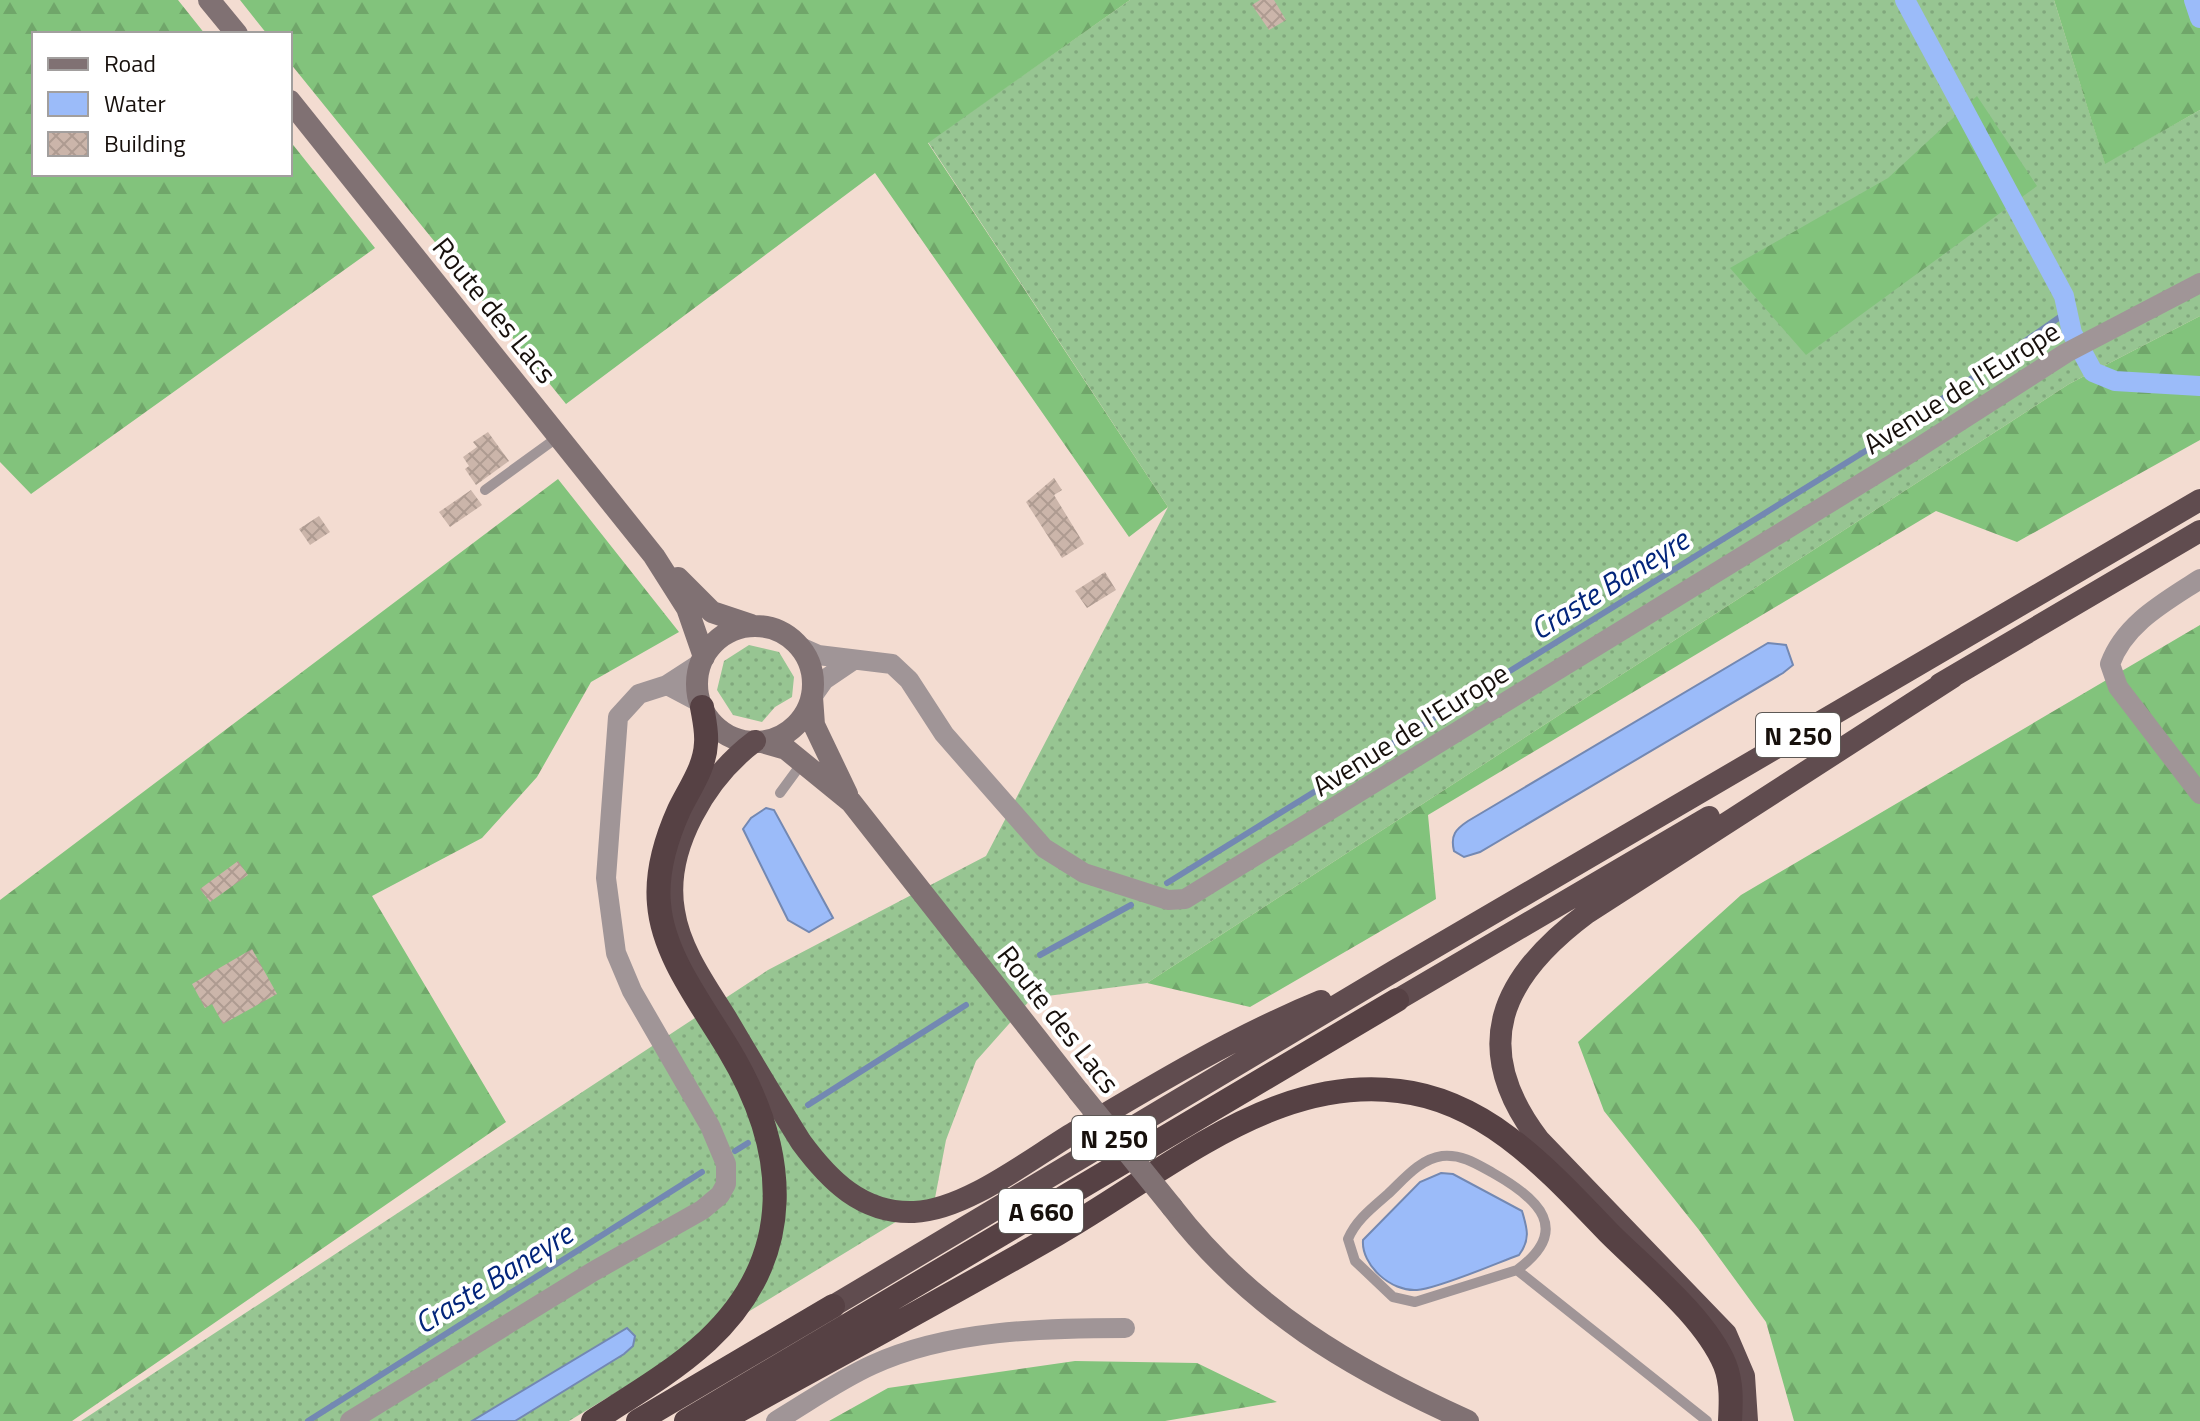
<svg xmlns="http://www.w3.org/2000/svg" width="2200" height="1421" viewBox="0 0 2200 1421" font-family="'Titillium Web',sans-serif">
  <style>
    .grass { fill: url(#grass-dots) }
    .forest { fill: url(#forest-firs) }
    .water { fill: #9bbbf9; stroke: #7388b2; stroke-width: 2 }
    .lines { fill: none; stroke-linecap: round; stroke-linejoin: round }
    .stream { stroke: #7388b2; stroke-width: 6 }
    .canal { stroke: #9bbbf9; stroke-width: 20 }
    .building { fill: url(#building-cross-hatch) }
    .service { stroke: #a09597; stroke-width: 10 }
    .minor { stroke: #a09597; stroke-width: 20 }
    .secondary { stroke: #807173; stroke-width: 22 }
    .trunk { stroke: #604c4f; stroke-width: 22 }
    .motorway { stroke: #564144; stroke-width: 24 }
    .secondary-bridge { stroke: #807173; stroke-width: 22 }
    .labels { text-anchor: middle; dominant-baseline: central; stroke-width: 8; stroke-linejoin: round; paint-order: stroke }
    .shield { fill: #fff; stroke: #5d5855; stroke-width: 2 }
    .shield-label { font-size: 26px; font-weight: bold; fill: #17100c }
    .street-label { font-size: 28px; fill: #17100c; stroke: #fff }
    .water-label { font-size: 30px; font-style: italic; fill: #03257b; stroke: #fff }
  </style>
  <defs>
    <pattern id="grass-dots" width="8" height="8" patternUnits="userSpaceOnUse" patternTransform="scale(2)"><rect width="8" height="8" fill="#97c592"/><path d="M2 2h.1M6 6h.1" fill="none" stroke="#81a87d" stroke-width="1.8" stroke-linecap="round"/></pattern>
    <pattern id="forest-firs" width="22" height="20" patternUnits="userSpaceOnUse" patternTransform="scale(2)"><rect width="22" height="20" fill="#82c37c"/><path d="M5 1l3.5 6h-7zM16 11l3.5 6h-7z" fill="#70a66a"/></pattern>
    <pattern id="building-cross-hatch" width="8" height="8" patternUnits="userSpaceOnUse" patternTransform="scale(2)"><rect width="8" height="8" fill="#cbb5aa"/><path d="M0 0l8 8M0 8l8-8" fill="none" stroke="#ae9b91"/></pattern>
  </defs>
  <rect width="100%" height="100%" fill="#f3dcd1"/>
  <path class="grass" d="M 1130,0 L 2054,0 L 2105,163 L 2200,110 L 2200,316 L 2069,384 L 1147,983 L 1032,998 L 976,1061 L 946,1140 L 935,1198 L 569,1421 L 81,1421 L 768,970 L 986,856 L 1168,507 L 928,142 Z
    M 749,645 L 779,652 L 794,677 L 792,697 L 775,707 L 762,722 L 733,715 L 717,690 L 724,661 Z"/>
  <path class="forest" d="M 0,0 L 178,0 L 205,34 L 34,34 L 34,174 L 290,174 L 290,141 L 375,248 L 31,494 L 0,462 Z
    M 240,0 L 1130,0 L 928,143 L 1168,507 L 1129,537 L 875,173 L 566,404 L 290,63 L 290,34 L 267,34 Z
    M 2054,0 L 2200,0 L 2200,110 L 2105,164 Z
    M 1977,96 L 2037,186 L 1806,355 L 1730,268 L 1888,178 Z
    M 2200,316 L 2200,440 L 2017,542 L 1936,511 L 1428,815 L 1436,899 L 1250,1007 L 1147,983 L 2069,384 Z
    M 558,479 L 679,632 L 591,682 L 537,777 L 482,838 L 372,896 L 506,1122 L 72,1421 L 0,1421 L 0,900 Z
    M 2200,625 L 2200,1421 L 1794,1421 L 1766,1322 L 1699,1230 L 1604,1111 L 1578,1042 L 1741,895 Z
    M 1075,1361 L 1197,1363 L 1277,1402 L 1165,1421 L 829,1421 L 888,1388 Z"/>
  <path class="water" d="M 1768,643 L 1786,645 L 1793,665 L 1783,673 L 1480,852 L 1464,857 L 1454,851 C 1450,835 1456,829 1468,821 Z
    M 766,808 L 774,810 L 833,918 L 809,932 L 788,920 L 743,829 L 751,818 Z
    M 1441,1173 L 1453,1174 L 1522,1211 C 1527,1228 1531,1239 1519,1255 C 1497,1263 1437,1289 1417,1290 C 1391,1292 1361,1265 1363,1240 L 1420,1182 Z
    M 627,1328 L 635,1336 L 633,1346 L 624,1354 L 515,1421 L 472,1421 Z"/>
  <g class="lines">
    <path class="stream" d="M 1167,883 L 1880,442 L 2067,312
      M 1040,955 L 1131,905
      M 808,1105 L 966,1005
      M 735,1151 L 748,1143
      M 308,1421 L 702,1172"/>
    <path class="canal" d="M 1905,0 L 2064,296 L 2072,333 L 2093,372 L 2115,381 L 2200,386
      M 2194,0 L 2200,18"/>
  </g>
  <path class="building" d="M 1260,0 L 1274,0 L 1286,20 L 1269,30 L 1252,5 Z
    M 488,432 L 509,461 L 476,485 L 465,469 L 469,466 L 463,457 L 477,447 L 473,442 Z
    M 1054,478 L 1062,490 L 1054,495 L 1084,544 L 1062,558 L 1026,502 Z
    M 471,490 L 482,505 L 450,527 L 439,512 Z
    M 319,516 L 330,532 L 310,545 L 299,529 Z
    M 1105,572 L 1116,590 L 1087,608 L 1075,591 Z
    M 238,861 L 248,875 L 210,902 L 200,889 Z
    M 252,949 L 277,994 L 223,1024 L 212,1004 L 205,1008 L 192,984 Z"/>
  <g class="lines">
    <path class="service" d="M 485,490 L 558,437
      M 780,793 L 802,763
      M 1517,1270 C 1572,1230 1539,1199 1493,1173 C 1477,1164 1462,1154 1442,1156 C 1420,1159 1404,1179 1388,1194 C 1372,1208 1356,1220 1348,1239 L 1355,1261 L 1393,1297 L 1415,1302 L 1517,1270 L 1707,1421"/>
    <path class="minor" d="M 2200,579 C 2165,602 2125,623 2110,664 L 2118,687 L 2200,794
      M 800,647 L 818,655 L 892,664 L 909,680 L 944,734 L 1044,848 L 1084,873 L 1168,900 L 1185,899 L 1904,457 L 2066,353 L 2200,283
      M 667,685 L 701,703
      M 812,697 L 824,680 L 852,661
      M 350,1421 L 594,1271 L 702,1210 L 720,1195 L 726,1184 L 726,1164 L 710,1126 L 632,991 L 616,953 L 606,878 L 618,717 L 639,694 L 667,685 L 701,663
      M 776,1421 C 808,1402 839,1380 872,1365 C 948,1330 1043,1328 1125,1328"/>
    <path class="secondary" d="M 209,0 L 237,34
      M 290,101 L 654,556 L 687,608 L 704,657
      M 678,578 L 712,612 L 751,625
      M697 684a58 58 0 1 1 116 0a58 58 0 1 1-116 0Z
      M 812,697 L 814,725 L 847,794
      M 762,742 L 786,749 L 851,802 L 1079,1092
      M 1172,1207 C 1251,1310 1352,1369 1468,1421"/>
    <path class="trunk" d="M 1940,684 L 2200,531
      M 755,741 C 707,777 663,848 674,911 C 680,951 707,987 728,1021 C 752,1062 776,1102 801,1142 C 829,1180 862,1214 914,1212 C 966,1210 1030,1159 1075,1132 C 1152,1086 1237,1035 1321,1001
      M 1397,1000 L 1709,817
      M 833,1306 L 1396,970 L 2200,500
      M 1747,1421 L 1744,1376 L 1726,1334 L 1539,1140 C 1468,1047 1501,977 1587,913 L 1953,677"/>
    <path class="motorway" d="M 593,1421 C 632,1396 673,1372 707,1341 C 798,1256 789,1150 729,1050 C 703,1006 663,956 659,904 C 656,872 666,839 679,810 C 689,789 705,768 706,743 C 707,731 704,719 702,707
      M 638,1421 L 833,1306
      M 686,1421 L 1397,1000
      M 720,1421 C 832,1359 946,1298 1057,1234 C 1129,1193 1203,1134 1281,1106 C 1320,1092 1359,1086 1399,1091 C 1488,1101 1550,1172 1609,1233 C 1646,1270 1705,1317 1725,1365 C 1732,1383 1731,1402 1730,1421"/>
    <path class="secondary-bridge" d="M 1079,1092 L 1172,1207"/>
  </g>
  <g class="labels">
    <g class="shield">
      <rect x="1756" y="713" width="84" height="44" rx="6"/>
      <rect x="1072" y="1116" width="84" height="44" rx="6"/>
      <rect x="999" y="1189" width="84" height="44" rx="6"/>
    </g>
    <g class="shield-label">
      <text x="1798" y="735">N 250</text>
      <text x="1114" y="1138">N 250</text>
      <text x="1041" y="1211">A 660</text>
    </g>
    <g class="street-label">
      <text transform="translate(495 310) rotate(51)">Route des Lacs</text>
      <text transform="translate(1961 387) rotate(-32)">Avenue de l'Europe</text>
      <text transform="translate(1410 729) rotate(-32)">Avenue de l'Europe</text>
      <text transform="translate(1059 1019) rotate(52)">Route des Lacs</text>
    </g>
    <g class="water-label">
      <text transform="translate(1609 584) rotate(-32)">Craste Baneyre</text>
      <text transform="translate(493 1278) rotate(-32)">Craste Baneyre</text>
    </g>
  </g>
  <rect x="32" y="32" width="260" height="144" fill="#ffffff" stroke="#a29f9e" stroke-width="2"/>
  <rect x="48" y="58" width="40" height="12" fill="#807173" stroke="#a29f9e" stroke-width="2"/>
  <text x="104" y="72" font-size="24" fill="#17100c">Road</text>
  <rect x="48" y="92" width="40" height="24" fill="#9bbbf9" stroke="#a29f9e" stroke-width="2"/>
  <text x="104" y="112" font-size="24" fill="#17100c">Water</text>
  <rect x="48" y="132" width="40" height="24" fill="url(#building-cross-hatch)" stroke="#a29f9e" stroke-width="2"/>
  <text x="104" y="152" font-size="24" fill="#17100c">Building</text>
</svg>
